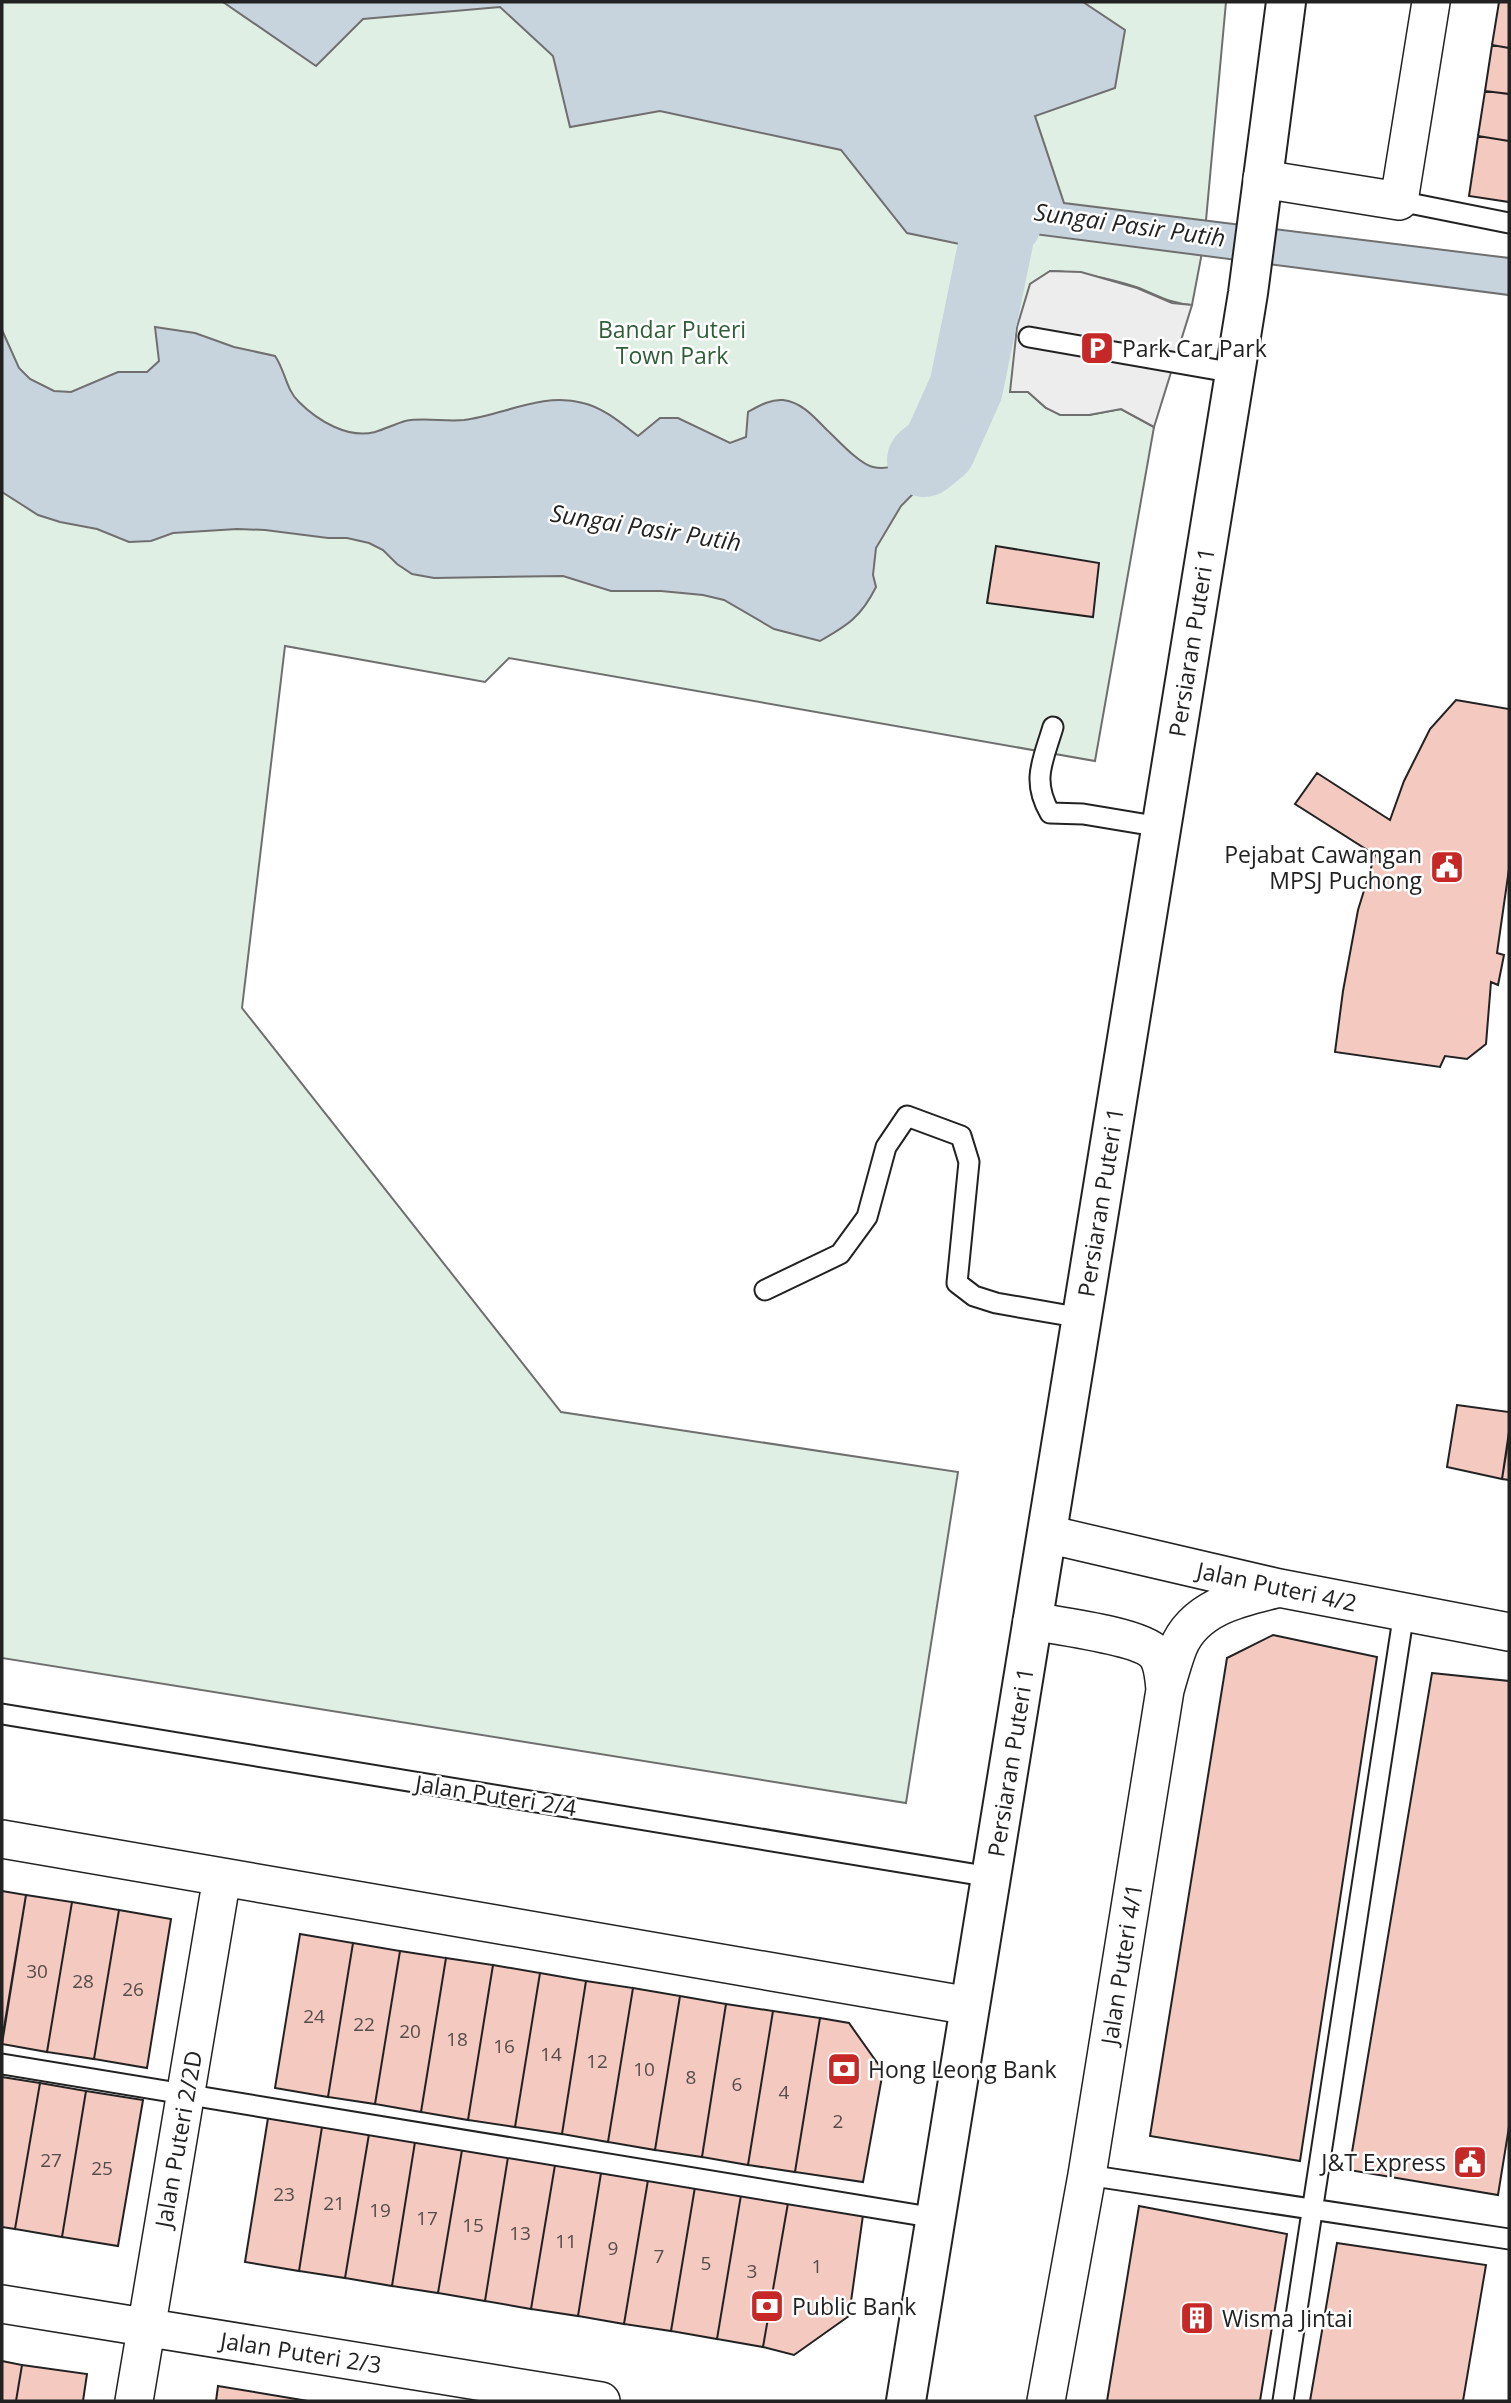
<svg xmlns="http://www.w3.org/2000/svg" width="1511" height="2403" viewBox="0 0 1511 2403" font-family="'Open Sans',sans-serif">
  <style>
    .green { fill: #e0efe3; stroke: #6f6f6f; stroke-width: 2 }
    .parking { fill: #ededed; stroke: #6f6f6f; stroke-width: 2 }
    .water { fill: #c7d3dd; stroke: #6f6f6f; stroke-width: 2 }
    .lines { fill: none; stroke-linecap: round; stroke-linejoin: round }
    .river { stroke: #c7d3dd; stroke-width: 74 }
    .building { fill: #f3c9c0; stroke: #222; stroke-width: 2 }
    .service-casing { stroke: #222; stroke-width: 23 }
    .minor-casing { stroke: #222; stroke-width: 40 }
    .tertiary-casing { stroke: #222; stroke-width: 42 }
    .service { stroke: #fff; stroke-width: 19 }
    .minor { stroke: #fff; stroke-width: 37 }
    .tertiary { stroke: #fff; stroke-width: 38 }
    .labels { text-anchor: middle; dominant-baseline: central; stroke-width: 5; stroke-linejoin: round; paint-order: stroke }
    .number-label { font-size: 19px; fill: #564c4a }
    .park-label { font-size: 23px; fill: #2f5e38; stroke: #fff }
    .poi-label { font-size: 23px; fill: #222; stroke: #fff; text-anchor: start }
    .street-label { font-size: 23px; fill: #222; stroke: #fff }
    .water-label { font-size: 24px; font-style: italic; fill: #222; stroke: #fff }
  </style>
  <rect width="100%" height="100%" fill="#fff"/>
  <path class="green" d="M 2,2 L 1226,2 L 1204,242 L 1192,305 C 1168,303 1158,295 1136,287 C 1108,278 1080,272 1050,271 L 1028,392 L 1046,408 L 1089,415 L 1121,409 L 1154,427 L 1095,761 L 509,658 L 485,682 L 285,646 L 242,1008 L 561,1412 L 958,1472 L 906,1803 L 2,1658 Z"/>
  <path class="parking" d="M 1050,271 L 1081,272 L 1137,288 L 1172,303 L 1192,305 L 1154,427 L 1121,409 L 1089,415 L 1060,415 L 1046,408 L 1028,392 L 1010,392 L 1017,327 L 1030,284 Z"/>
  <path class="water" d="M 223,2 L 1083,2 L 1125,30 L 1115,88 L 1035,116 L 1064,203 L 1509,258 L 1509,295 L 1027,233 L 995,320 L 965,314 L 974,247 L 907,233 L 841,150 L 660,111 L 570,127 L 553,56 L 500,7 L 363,19 L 316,66 Z
    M 155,327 L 195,333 L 234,347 L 275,356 C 285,370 286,390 299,402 C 318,421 348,439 375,432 C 385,429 395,424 405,421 C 425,417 444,422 464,420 C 504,415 542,392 583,403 C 604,408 621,423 638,436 L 660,418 L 678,418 L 730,443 L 746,437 L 748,412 C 759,406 770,399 783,400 C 802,402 815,418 827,430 C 838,440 859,464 873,467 C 921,477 946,403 958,369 L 985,376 L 982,402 L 971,426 L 952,454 L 901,506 L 876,548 L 873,575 L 876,587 C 861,617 848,625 820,641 L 774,629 L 724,600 L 703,595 L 661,591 L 611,591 L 563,576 L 434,578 L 412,574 L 397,564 L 383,550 L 369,543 L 347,538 L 328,538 L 265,530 L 237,529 L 173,533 L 151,541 L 129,542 L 97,529 L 60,522 L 38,515 L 2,492 L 2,330 L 19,368 L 30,379 L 54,391 L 71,392 L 118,372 L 147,372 L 159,361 Z"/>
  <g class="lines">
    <path class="river" d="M 924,460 L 939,448 L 966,388 L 999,227 L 1005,221"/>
  </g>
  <path class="building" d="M 1499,2 L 1509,2 L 1509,48 L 1492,45 Z
    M 1492,45 L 1509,48 L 1509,94 L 1485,91 Z
    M 1485,91 L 1509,94 L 1509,141 L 1478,136 Z
    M 1478,136 L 1509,141 L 1509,202 L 1469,196 Z
    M 996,546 L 1099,563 L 1093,617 L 987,603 Z
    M 1456,700 L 1509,709 L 1509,869 L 1497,953 L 1504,955 L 1498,985 L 1491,982 L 1486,1044 L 1467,1059 L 1445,1056 L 1440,1067 L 1335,1052 L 1343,991 L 1358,910 L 1375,855 L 1295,804 L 1317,773 L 1390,820 L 1404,781 L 1430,729 Z
    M 1457,1405 L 1509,1412 L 1509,1432 L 1502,1479 L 1447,1467 Z
    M 1508,1442 L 1509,1442 L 1509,1480 L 1502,1479 Z
    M 1273,1635 L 1377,1657 L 1300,2161 L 1150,2136 L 1227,1658 Z
    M 1432,1673 L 1509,1681 L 1509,2127 L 1498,2195 L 1349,2170 Z
    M 2,1891 L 26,1895 L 2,2040 Z
    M 26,1895 L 72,1902 L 47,2052 L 2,2044 Z
    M 72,1902 L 119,1910 L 94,2059 L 47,2052 Z
    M 119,1910 L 171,1919 L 147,2068 L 94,2059 Z
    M 300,1934 L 353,1943 L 328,2097 L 275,2088 Z
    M 353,1943 L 400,1951 L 375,2104 L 328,2097 Z
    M 400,1951 L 446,1958 L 421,2112 L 375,2104 Z
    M 446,1958 L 493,1965 L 468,2120 L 421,2112 Z
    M 493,1965 L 540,1973 L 515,2127 L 468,2120 Z
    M 540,1973 L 586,1981 L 562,2134 L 515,2127 Z
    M 586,1981 L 633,1988 L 608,2142 L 562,2134 Z
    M 633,1988 L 680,1996 L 655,2150 L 608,2142 Z
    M 680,1996 L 726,2004 L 702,2157 L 655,2150 Z
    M 726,2004 L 773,2011 L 748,2165 L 702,2157 Z
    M 773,2011 L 820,2018 L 795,2172 L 748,2165 Z
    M 820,2018 L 849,2023 L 883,2071 L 863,2182 L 795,2172 Z
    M 2,2077 L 40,2083 L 15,2229 L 2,2227 Z
    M 40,2083 L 86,2091 L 62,2237 L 15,2229 Z
    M 86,2091 L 143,2100 L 118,2246 L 62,2237 Z
    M 268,2118 L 322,2127 L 299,2271 L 245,2262 Z
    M 322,2127 L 369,2134 L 345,2278 L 299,2271 Z
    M 369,2134 L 415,2142 L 392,2286 L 345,2278 Z
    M 415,2142 L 462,2150 L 438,2293 L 392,2286 Z
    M 462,2150 L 508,2157 L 485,2301 L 438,2293 Z
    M 508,2157 L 555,2165 L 531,2309 L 485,2301 Z
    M 555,2165 L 601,2173 L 578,2316 L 531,2309 Z
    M 601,2173 L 648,2180 L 624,2324 L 578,2316 Z
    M 648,2180 L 695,2187 L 671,2331 L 624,2324 Z
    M 695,2187 L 741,2195 L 717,2339 L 671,2331 Z
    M 741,2195 L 788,2203 L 763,2347 L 717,2339 Z
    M 788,2203 L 863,2215 L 849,2316 L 794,2355 L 763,2347 Z
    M 1139,2206 L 1287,2234 L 1260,2401 L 1107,2401 Z
    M 1337,2243 L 1486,2265 L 1463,2401 L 1310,2401 Z
    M 2,2361 L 22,2365 L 16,2401 L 2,2401 Z
    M 22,2365 L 87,2374 L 83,2401 L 16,2401 Z
    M 218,2386 L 308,2401 L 216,2401 Z"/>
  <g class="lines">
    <g class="service-casing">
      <path id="service" d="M 1399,201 L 1509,223
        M 1029,337 L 1235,373
        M 1053,727 C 1043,761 1031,780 1050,813 L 1083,814 L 1161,827
        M 765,1290 L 840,1254 L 867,1217 L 886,1147 L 907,1116 L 961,1136 L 969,1162 L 957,1283 L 974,1296 L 996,1303 L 1082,1318
        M 2,1714 L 991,1877
        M 2,2064 L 936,2218
        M 1087,2175 L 1509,2239
        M 1283,2401 L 1404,1612"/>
    </g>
    <g class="minor-casing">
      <path id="minor" d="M 1262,179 L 1399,201 L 1431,2
        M 1047,1534 L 1279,1588 L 1509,1632
        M 1032,1621 C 1058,1626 1139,1636 1155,1653 C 1163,1662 1164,1678 1165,1690 L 1087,2175 L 1046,2401
        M 1165,1690 C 1169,1676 1173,1661 1178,1648 C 1194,1608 1238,1598 1276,1589
        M 2,1839 L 970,2006
        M 2,2304 L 601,2401
        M 134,2401 L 222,1877"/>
    </g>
    <g class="tertiary-casing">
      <path id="tertiary" d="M 906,2401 L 1248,293 L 1286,2"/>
    </g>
    <use href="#service" class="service"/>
    <use href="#minor" class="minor"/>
    <use href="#tertiary" class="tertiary"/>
  </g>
  <defs>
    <g id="parking-square" transform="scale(1.75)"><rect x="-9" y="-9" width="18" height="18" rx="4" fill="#c62828" stroke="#fff"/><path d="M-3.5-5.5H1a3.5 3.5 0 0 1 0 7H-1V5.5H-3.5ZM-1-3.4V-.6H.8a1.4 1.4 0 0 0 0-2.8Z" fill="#fff"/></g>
    <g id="civic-square" transform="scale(1.75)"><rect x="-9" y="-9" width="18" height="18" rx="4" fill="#c62828" stroke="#fff"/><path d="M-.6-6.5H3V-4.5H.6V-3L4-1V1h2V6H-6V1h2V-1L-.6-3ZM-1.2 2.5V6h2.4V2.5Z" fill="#fff"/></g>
    <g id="bank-square" transform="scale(1.75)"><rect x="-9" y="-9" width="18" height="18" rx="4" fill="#c62828" stroke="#fff"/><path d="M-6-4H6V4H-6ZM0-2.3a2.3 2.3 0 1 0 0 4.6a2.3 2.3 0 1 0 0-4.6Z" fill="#fff"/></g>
    <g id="building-square" transform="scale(1.75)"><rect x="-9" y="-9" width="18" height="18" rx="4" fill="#c62828" stroke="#fff"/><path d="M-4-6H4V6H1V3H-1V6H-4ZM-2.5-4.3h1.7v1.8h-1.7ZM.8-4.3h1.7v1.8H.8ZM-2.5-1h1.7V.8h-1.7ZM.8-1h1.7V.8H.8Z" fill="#fff"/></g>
  </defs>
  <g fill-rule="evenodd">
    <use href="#parking-square" x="1097" y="348"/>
    <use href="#civic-square" x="1447" y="867"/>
    <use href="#bank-square" x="844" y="2069"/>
    <use href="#civic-square" x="1470" y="2162"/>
    <use href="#bank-square" x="767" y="2306"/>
    <use href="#building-square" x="1197" y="2318"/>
  </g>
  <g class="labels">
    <g class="number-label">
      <text x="37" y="1971">30</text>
      <text x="83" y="1981">28</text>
      <text x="133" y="1989">26</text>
      <text x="314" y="2016">24</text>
      <text x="364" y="2024">22</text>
      <text x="410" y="2031">20</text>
      <text x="457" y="2039">18</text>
      <text x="504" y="2046">16</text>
      <text x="551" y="2054">14</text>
      <text x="597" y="2061">12</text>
      <text x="644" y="2069">10</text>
      <text x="691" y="2077">8</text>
      <text x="737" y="2084">6</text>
      <text x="784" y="2092">4</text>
      <text x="838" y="2121">2</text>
      <text x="51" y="2160">27</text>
      <text x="102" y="2168">25</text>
      <text x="284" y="2194">23</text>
      <text x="334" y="2203">21</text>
      <text x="380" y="2210">19</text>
      <text x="427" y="2218">17</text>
      <text x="473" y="2225">15</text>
      <text x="520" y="2233">13</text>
      <text x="566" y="2241">11</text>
      <text x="613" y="2248">9</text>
      <text x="659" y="2256">7</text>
      <text x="706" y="2263">5</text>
      <text x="817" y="2266">1</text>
      <text x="752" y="2271">3</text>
    </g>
    <g class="park-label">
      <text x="672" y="329">Bandar Puteri<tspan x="672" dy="26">Town Park</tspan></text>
    </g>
    <g class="poi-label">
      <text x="1122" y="348">Park Car Park</text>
      <text x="1422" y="854" text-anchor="end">Pejabat Cawangan<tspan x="1422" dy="26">MPSJ Puchong</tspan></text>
      <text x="868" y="2069">Hong Leong Bank</text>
      <text x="1446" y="2162" text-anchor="end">J&amp;T Express</text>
      <text x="792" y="2306">Public Bank</text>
      <text x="1222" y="2318">Wisma Jintai</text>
    </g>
    <g class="street-label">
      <text transform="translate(1191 642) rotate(-81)">Persiaran Puteri 1</text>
      <text transform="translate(1100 1202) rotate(-81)">Persiaran Puteri 1</text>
      <text transform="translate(1277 1586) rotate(12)">Jalan Puteri 4/2</text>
      <text transform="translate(1010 1762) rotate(-81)">Persiaran Puteri 1</text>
      <text transform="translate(496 1795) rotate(9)">Jalan Puteri 2/4</text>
      <text transform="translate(1121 1964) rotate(-81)">Jalan Puteri 4/1</text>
      <text transform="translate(178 2139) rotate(-80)">Jalan Puteri 2/2D</text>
      <text transform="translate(301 2352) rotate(9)">Jalan Puteri 2/3</text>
    </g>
    <g class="water-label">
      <text transform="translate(1130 224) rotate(8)">Sungai Pasir Putih</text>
      <text transform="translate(646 527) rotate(9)">Sungai Pasir Putih</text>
    </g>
  </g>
  <rect width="1511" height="2403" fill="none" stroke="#222222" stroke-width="7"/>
</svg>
